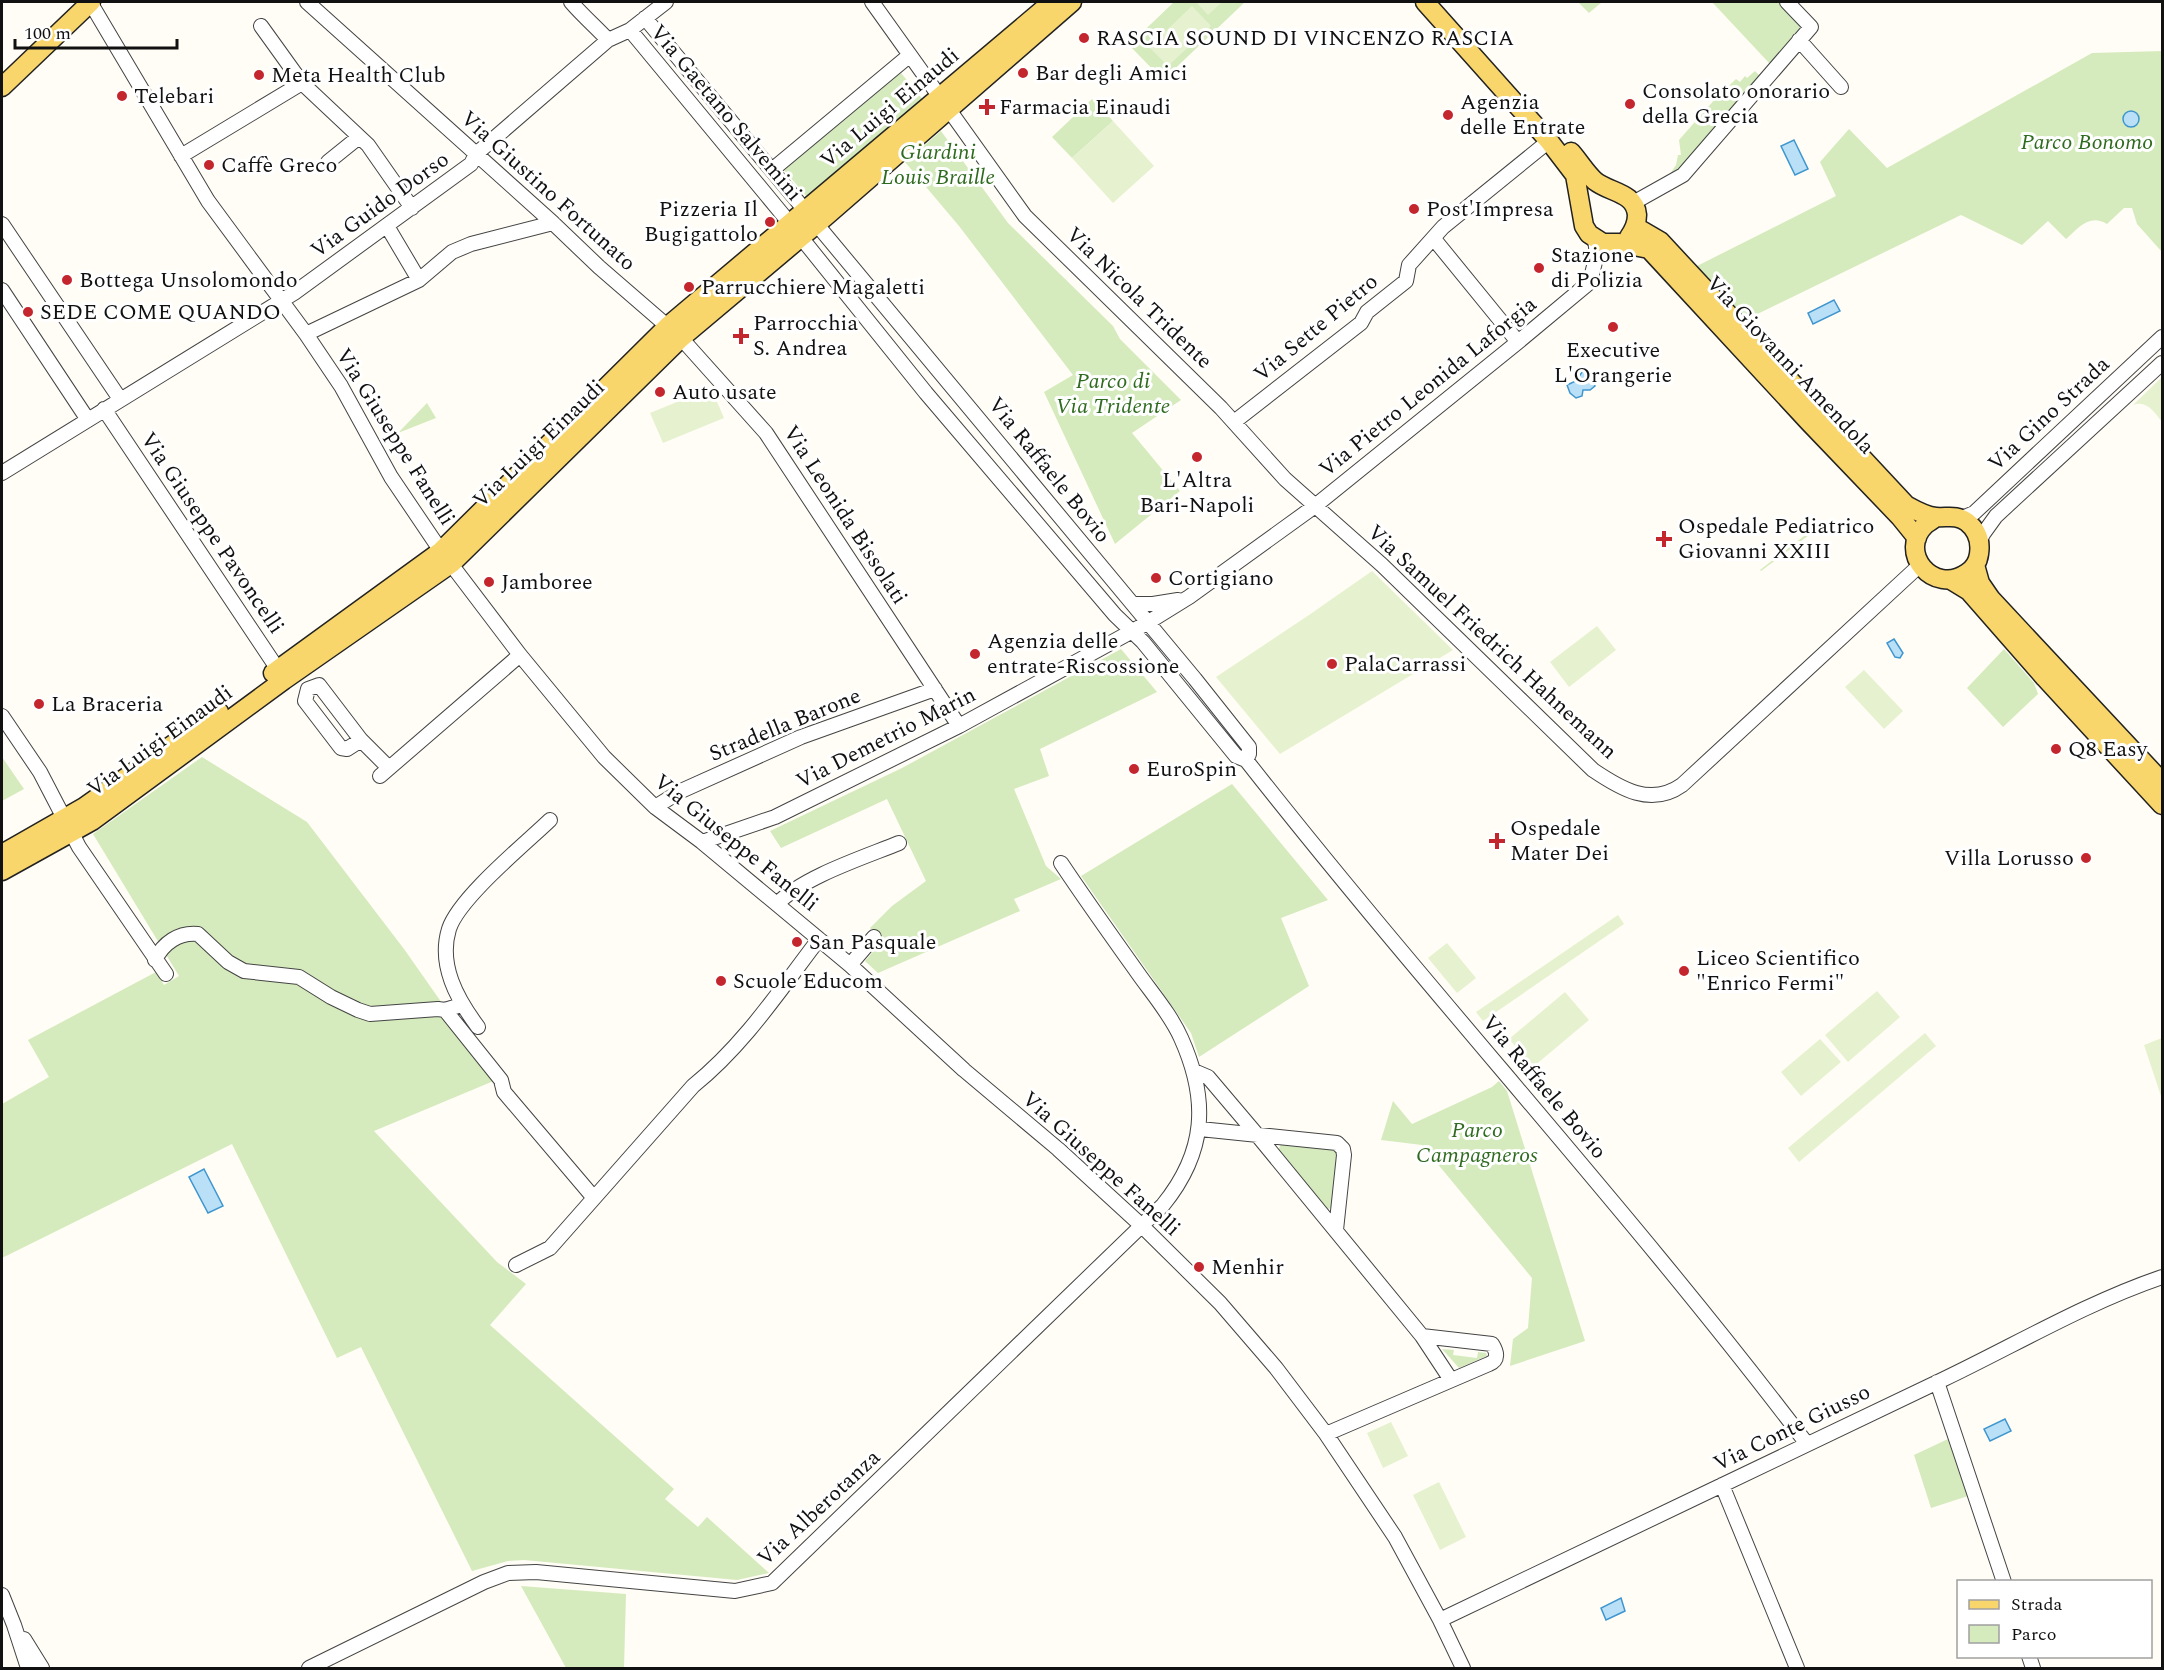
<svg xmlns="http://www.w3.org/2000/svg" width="2164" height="1670" viewBox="0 0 2164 1670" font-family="Spectral,serif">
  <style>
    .green { fill: #d5ebbd }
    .pitch { fill: #e6f2cf }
    .water { fill: #b9e0f7; stroke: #3f96cf; stroke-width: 1.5 }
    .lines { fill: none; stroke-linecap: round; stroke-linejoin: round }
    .minor-casing { stroke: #444; stroke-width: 16 }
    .major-casing { stroke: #222; stroke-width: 21 }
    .minor { stroke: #fff; stroke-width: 14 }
    .major { stroke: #f9d66b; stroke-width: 18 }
    .poi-dot { fill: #c4262e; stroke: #fff; stroke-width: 2 }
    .labels { text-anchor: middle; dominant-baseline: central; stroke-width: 6; stroke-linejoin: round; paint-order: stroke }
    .poi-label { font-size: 22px; fill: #111; stroke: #fff; text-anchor: start }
    .street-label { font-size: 22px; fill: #111; stroke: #fff }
    .park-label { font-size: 22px; font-style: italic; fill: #2f6b1f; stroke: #fff }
  </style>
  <rect width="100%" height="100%" fill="#fffdf5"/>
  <path class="green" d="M 1174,2 L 1245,2 L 1163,80 L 1129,45 Z
    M 1578,2 L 1602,2 L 1589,13 Z
    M 1712,2 L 1779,2 L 1802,26 L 1770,64 Z
    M 2162,51 L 2162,252 L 2137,224 L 2132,208 L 2124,208 L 2107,224 C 2090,213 2078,228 2066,239 L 2048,221 L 2022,245 L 1961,215 L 1747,319 L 1697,266 L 1836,196 L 1820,162 L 1849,129 L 1887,168 L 2092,53 Z
    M 1755,71 L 1760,76 L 1685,165 L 1671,177 L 1670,174 L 1676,165 L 1678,155 L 1681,155 L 1679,140 L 1716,98 L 1736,79 L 1740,82 L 1745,76 L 1747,78 Z
    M 901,73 L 924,101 L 808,198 L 784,170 Z
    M 1092,99 L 1113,121 L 1072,158 L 1052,137 Z
    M 941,131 L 1008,223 L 1113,326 L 1120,339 L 1181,400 L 1132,433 L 1180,491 L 1115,544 L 1044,392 L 1073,375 L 959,226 L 905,162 Z
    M 427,403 L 436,418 L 398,433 Z
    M 1804,526 L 1813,532 L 1761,571 L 1760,570 L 1808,533 Z
    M 1121,649 L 1157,692 L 1040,749 L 1049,776 L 1014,789 L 1046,866 L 1061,879 L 1014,899 L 1020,911 L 878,973 L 865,961 L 883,940 L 870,928 L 892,906 L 926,881 L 887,799 L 781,848 L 770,831 L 902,768 Z
    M 2004,649 L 2034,683 L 2038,694 L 2003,727 L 1967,688 Z
    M 2,757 L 24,789 L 2,801 Z
    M 202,757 L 307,822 L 404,949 L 496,1080 L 374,1131 L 497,1262 L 526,1284 L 490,1325 L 674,1489 L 665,1499 L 698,1527 L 707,1517 L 769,1573 L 737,1580 L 524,1560 L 508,1561 L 472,1571 L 361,1347 L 337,1358 L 232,1144 L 2,1258 L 2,1104 L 49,1077 L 28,1040 L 156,972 L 164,985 L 179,976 L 93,834 Z
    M 1232,784 L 1328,900 L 1281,918 L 1309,986 L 1199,1057 L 1191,1033 L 1081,876 Z
    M 1499,1081 L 1507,1091 L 1585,1341 L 1510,1366 L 1513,1339 L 1528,1328 L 1532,1278 L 1422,1145 L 1381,1140 L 1393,1101 L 1412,1124 L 1492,1087 Z
    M 1281,1144 L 1335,1149 L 1337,1152 L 1332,1208 L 1328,1209 L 1278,1150 Z
    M 1442,1349 L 1454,1350 L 1453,1355 L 1477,1358 L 1478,1352 L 1486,1353 L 1487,1356 L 1459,1368 Z
    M 1948,1439 L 1968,1496 L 1931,1508 L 1914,1455 Z
    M 521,1586 L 626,1594 L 624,1668 L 566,1668 Z"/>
  <path class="pitch" d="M 1196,2 L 1222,2 L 1208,15 Z
    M 1192,6 L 1211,26 L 1168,66 L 1149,47 Z
    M 1113,121 L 1154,166 L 1113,203 L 1072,158 Z
    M 2162,377 L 2162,422 C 2154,412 2147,400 2133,405 Z
    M 711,388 L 724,418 L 663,443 L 650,413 Z
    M 1372,571 L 1453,650 L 1280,754 L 1216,677 L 1309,615 Z
    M 1597,626 L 1616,650 L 1569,687 L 1550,662 Z
    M 1864,670 L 1903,711 L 1884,729 L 1845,687 Z
    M 1618,915 L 1624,924 L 1483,1021 L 1476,1012 Z
    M 1447,943 L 1476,978 L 1457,993 L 1428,958 Z
    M 1877,991 L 1900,1017 L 1848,1062 L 1825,1035 Z
    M 1565,992 L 1589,1020 L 1533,1067 L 1509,1039 Z
    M 1925,1033 L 1936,1046 L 1799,1162 L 1788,1148 Z
    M 2162,1038 L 2162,1099 L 2144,1045 Z
    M 1820,1039 L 1841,1062 L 1801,1096 L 1781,1072 Z
    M 1391,1422 L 1408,1456 L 1383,1468 L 1367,1433 Z
    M 1439,1482 L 1466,1537 L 1440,1550 L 1413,1495 Z"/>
  <path class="water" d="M2123 119a8 8 0 1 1 16 0a8 8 0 1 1-16 0Z
    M 1794,140 L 1808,169 L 1795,175 L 1781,146 Z
    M 1834,300 L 1840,311 L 1813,324 L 1808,313 Z
    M 1587,370 L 1591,373 L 1595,386 L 1590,390 L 1583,390 L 1582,396 L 1576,398 L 1570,393 L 1567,385 L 1576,381 L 1582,372 Z
    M 1894,639 L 1903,653 L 1900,658 L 1895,657 L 1887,643 Z
    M 204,1169 L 223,1206 L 208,1213 L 189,1177 Z
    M 2005,1419 L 2011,1431 L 1990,1441 L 1984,1429 Z
    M 1621,1598 L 1625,1611 L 1606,1620 L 1601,1608 Z"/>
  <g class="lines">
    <g class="minor-casing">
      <path id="minor" d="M 90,2 L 208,201 L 306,334 L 341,386 L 391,477 L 441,551 L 520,655 L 604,757 L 655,807 L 702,842 L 850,965 L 964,1070 L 1058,1149 L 1142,1226 L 1220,1303 L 1276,1368 L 1326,1434 L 1395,1537 L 1440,1620 L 1463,1668
        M 307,2 L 553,223 L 599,267 L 681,338 L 766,433 L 959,726
        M 571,2 C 583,16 596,27 608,40
        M 872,2 L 1025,216 L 1221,408 L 1285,479 L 1382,565 L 1593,770 C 1621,789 1651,807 1682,785 L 1920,565
        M 645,18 L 1195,679 L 1249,747 L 1249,754 L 1246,760
        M 261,26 L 302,83 L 368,145 L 412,208
        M 630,30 L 783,215 L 926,393 L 1115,615 L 1143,642 L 1236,756 L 1246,760 C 1428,992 1629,1209 1807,1444
        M 1799,40 L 1841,87
        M 181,156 L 302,83
        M 328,162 L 359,137
        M 772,170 L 910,55
        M 1633,203 L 1683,175 L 1811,27 L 1787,2
        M 2,224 L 120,399
        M 387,226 L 419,280
        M 1434,239 L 1518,342
        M 2,290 L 88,420
        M 306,334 L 419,280 L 452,252 L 471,244 L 553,223
        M 104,409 L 283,677
        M 1234,422 L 1361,323 L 1367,312 L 1406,281 L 1409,265 L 1443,227 L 1549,141
        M 2,473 L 294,293 L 471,164 L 476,154 L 608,40 L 630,30 L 666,2
        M 1960,519 L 1974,513 L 2162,337
        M 1979,542 L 1983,534 L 1996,516 L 2162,363
        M 1133,604 L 1153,604 L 1178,600
        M 2,716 L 40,772 L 79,847 L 166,974
        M 361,740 L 347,749 L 341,748 L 305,701 L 308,689 L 319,685 L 361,740 L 389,768
        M 380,776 L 520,655
        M 655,807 L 681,791 L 801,737 L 935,689
        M 702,842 L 775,817 L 959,726 L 1147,623 L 1189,597 L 1315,506 L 1518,342 L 1590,282 L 1597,254 L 1595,240
        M 777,904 C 803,877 862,858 899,843
        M 155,960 C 163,943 179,932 198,934 L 228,962 L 244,971 L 299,977 L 331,997 L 358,1010 L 370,1014 L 438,1009 L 445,1010 L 461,1005
        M 850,965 L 874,937
        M 445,1010 L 501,1080 L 504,1092 L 594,1198
        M 478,1027 C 457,999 438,965 449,929 C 459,898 525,844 550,820
        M 1194,1071 L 1208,1077 L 1258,1136 L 1422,1336 L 1451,1380
        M 1200,1129 L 1337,1143 L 1343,1149 L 1344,1155 L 1336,1230
        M 516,1265 L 550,1248 L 693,1086 C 744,1045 780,990 819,939
        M 1937,1382 L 2004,1582
        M 1326,1434 L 1489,1364 C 1499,1360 1497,1352 1492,1344 L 1422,1336
        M 1722,1485 L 1797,1668
        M 2,1595 L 14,1625 L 28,1668
        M 1440,1620 C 1608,1539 1776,1460 1944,1379 C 2017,1344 2086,1303 2162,1277
        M 24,1639 L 42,1668
        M 2029,1656 L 2033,1668
        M 309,1668 L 484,1582 L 508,1573 L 536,1572 L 735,1591 L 772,1583 L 1163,1205 C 1206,1152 1209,1100 1181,1038 C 1170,1013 1150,991 1135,969 C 1110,934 1085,899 1061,863"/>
    </g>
    <g class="major-casing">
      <path id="major" d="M 1425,2 L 1549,141 L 1575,175 L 1584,226 L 1589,234 L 1603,243 L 1619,243 L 1649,249 L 1809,422 L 1900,517 L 1917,538
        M 2,87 L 91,2
        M 1571,152 C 1579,161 1586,173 1595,181 C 1610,193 1635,192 1637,215 C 1637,223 1634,230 1629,237
        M 1636,227 L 1660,241 L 1906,505 C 1915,510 1925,516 1936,517 C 1947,518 1956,514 1967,522 C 1977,530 1981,541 1979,554 C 1978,562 1973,569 1967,573 C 1933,596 1897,552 1925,525 C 1928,522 1933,520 1936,517
        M 1975,565 L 1980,583 L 1991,599 L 2162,782
        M 1951,580 L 1969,591 L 2045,678 L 2162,805
        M 273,673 L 441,551 L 668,326 L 1052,2
        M 2,854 L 84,807 L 219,712
        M 2,871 L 92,821 L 284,680 L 452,563 L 681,338 L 825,217 L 1072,2"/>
    </g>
    <use href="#minor" class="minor"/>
    <use href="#major" class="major"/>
  </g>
  <g class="poi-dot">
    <circle cx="1084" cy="38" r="6"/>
    <circle cx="1023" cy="73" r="6"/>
    <circle cx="259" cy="75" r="6"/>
    <circle cx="122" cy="96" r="6"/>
    <circle cx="1630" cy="104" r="6"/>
    <path d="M984 98h6v6h6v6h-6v6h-6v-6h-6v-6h6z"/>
    <circle cx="1448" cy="115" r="6"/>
    <circle cx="209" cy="165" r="6"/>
    <circle cx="1414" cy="209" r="6"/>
    <circle cx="770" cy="222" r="6"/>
    <circle cx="1539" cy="268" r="6"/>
    <circle cx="67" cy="280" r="6"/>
    <circle cx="689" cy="287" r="6"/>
    <circle cx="28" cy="312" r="6"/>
    <circle cx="1613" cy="327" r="6"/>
    <path d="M738 327h6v6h6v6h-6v6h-6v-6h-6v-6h6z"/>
    <circle cx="660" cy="392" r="6"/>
    <circle cx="1197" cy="457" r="6"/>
    <path d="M1661 530h6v6h6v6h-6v6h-6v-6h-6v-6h6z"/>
    <circle cx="1156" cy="578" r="6"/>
    <circle cx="489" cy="582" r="6"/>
    <circle cx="975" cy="654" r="6"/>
    <circle cx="1332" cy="664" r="6"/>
    <circle cx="39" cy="704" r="6"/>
    <circle cx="2056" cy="749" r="6"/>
    <circle cx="1134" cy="769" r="6"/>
    <path d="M1494 832h6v6h6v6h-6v6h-6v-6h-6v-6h6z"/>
    <circle cx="2086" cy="858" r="6"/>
    <circle cx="797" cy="942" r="6"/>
    <circle cx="1684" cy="971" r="6"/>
    <circle cx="721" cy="981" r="6"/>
    <circle cx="1199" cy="1267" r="6"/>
  </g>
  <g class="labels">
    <g class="poi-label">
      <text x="1096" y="38">RASCIA SOUND DI VINCENZO RASCIA</text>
      <text x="1035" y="73">Bar degli Amici</text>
      <text x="271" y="75">Meta Health Club</text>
      <text x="1642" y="91">Consolato onorario<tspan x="1642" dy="25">della Grecia</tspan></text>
      <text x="134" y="96">Telebari</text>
      <text x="1460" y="102">Agenzia<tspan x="1460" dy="25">delle Entrate</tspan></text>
      <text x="999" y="107">Farmacia Einaudi</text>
      <text x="221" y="165">Caffè Greco</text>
      <text x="758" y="209" text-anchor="end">Pizzeria Il<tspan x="758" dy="25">Bugigattolo</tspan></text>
      <text x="1426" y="209">Post'Impresa</text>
      <text x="1551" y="255">Stazione<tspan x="1551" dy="25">di Polizia</tspan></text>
      <text x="79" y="280">Bottega Unsolomondo</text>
      <text x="701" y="287">Parrucchiere Magaletti</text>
      <text x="40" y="312">SEDE COME QUANDO</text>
      <text x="753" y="323">Parrocchia<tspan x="753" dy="25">S. Andrea</tspan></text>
      <text x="1613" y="350" text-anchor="middle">Executive<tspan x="1613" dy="25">L'Orangerie</tspan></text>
      <text x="672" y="392">Auto usate</text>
      <text x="1197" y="480" text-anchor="middle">L'Altra<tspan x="1197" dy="25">Bari-Napoli</tspan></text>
      <text x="1678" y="526">Ospedale Pediatrico<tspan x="1678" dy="25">Giovanni XXIII</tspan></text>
      <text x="1168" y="578">Cortigiano</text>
      <text x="501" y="582">Jamboree</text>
      <text x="987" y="641">Agenzia delle<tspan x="987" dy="25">entrate-Riscossione</tspan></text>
      <text x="1344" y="664">PalaCarrassi</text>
      <text x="51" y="704">La Braceria</text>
      <text x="2068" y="749">Q8 Easy</text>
      <text x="1146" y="769">EuroSpin</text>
      <text x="1510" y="828">Ospedale<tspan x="1510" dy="25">Mater Dei</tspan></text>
      <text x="2074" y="858" text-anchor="end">Villa Lorusso</text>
      <text x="809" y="942">San Pasquale</text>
      <text x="1696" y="958">Liceo Scientifico<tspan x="1696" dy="25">"Enrico Fermi"</tspan></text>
      <text x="733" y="981">Scuole Educom</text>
      <text x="1211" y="1267">Menhir</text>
    </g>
    <g class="street-label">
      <text transform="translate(890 108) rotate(-40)">Via Luigi Einaudi</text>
      <text transform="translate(726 113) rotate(50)">Via Gaetano Salvemini</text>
      <text transform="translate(548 191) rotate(42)">Via Giustino Fortunato</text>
      <text transform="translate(380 205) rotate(-36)">Via Guido Dorso</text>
      <text transform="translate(1139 298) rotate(44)">Via Nicola Tridente</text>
      <text transform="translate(1316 328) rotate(-40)">Via Sette Pietro</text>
      <text transform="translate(1790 365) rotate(47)">Via Giovanni Amendola</text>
      <text transform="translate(1428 387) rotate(-39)">Via Pietro Leonida Laforgia</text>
      <text transform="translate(2049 414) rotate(-43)">Via Gino Strada</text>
      <text transform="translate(395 437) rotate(58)">Via Giuseppe Fanelli</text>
      <text transform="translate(539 444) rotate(-44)">Via Luigi Einaudi</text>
      <text transform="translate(1049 470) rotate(51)">Via Raffaele Bovio</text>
      <text transform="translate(845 515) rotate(57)">Via Leonida Bissolati</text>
      <text transform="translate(212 533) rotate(56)">Via Giuseppe Pavoncelli</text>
      <text transform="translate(1492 642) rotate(43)">Via Samuel Friedrich Hahnemann</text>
      <text transform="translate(785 725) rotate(-22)">Stradella Barone</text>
      <text transform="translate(886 738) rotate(-27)">Via Demetrio Marin</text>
      <text transform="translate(160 741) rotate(-36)">Via Luigi Einaudi</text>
      <text transform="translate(736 843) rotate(39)">Via Giuseppe Fanelli</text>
      <text transform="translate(1544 1087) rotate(50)">Via Raffaele Bovio</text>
      <text transform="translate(1101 1164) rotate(42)">Via Giuseppe Fanelli</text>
      <text transform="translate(1792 1428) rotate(-26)">Via Conte Giusso</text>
      <text transform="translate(819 1508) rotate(-43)">Via Alberotanza</text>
    </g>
    <g class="park-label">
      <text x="2087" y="142">Parco Bonomo</text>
      <text x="938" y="152">Giardini<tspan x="938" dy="25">Louis Braille</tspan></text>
      <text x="1113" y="381">Parco di<tspan x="1113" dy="25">Via Tridente</tspan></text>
      <text x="1477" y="1130">Parco<tspan x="1477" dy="25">Campagneros</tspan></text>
    </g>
  </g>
  <rect width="2164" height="1670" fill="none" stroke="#111111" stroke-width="6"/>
  <rect x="1957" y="1580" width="195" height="78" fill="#ffffff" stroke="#a0a0a0" stroke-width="1.5"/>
  <rect x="1969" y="1600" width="30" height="9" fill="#f9d66b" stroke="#a0a0a0" stroke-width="1.5"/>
  <text x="2011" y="1610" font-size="18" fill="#111111">Strada</text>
  <rect x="1969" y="1625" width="30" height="18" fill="#d5ebbd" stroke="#a0a0a0" stroke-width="1.5"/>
  <text x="2011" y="1640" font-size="18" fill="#111111">Parco</text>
  <path d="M15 39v9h162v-9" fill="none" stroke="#111111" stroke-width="3"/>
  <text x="24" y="39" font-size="18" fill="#111111" stroke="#ffffff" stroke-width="4.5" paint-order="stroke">100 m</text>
</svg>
